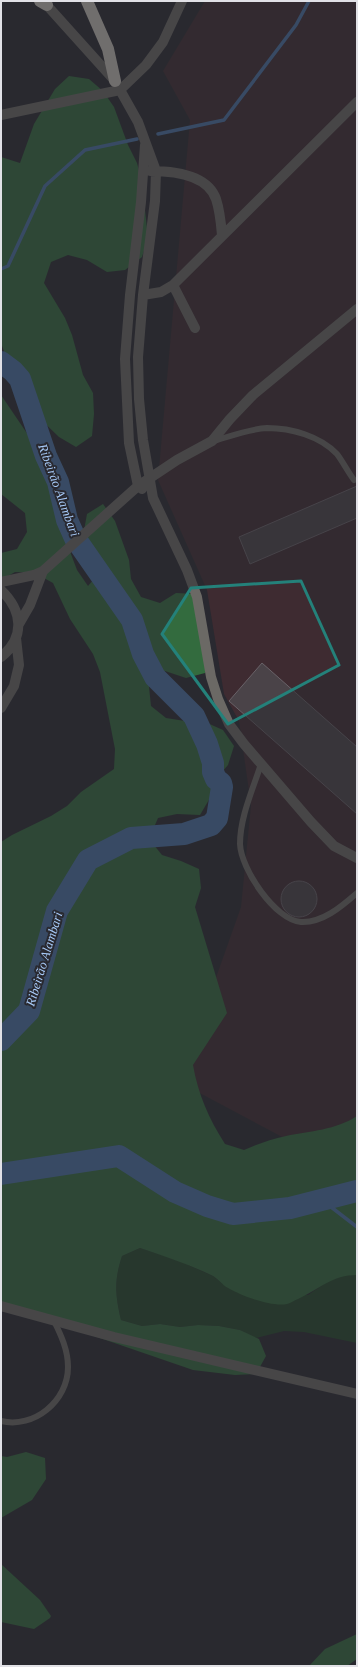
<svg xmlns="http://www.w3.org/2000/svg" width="358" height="1667" viewBox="0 0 358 1667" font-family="Georgia,serif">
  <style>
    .industrial { fill: #3e2b31 }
    .green { fill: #24482a }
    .forest { fill: #336b3e }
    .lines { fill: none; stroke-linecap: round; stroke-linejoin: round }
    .stream { stroke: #4972a5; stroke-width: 3.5 }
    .river { stroke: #4972a5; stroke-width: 22 }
    .building { fill: #4a4348; stroke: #696268 }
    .service { stroke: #6b6965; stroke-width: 6 }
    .minor { stroke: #6b6965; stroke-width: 10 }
    .motorway { stroke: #c6c1b8; stroke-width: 12 }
    .marked { fill: none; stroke: #24817a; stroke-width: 3; stroke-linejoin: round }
    .labels { text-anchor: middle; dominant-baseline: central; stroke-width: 4; stroke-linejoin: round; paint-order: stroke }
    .water-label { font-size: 13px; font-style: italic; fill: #a7caf8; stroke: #292930 }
  </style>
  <rect width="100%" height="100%" fill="#292930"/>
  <path class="industrial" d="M 205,1 L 357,1 L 357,1152 L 335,1165 L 179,1082 L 241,907 L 251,805 L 239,721 L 224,694 L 207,590 L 158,480 L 190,120 L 163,71 Z"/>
  <path class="green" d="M 140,1248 L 177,1260 L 213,1276 L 228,1288 L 308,1295 L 327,1282 L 344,1275 L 357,1275 L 357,1343 L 304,1332 L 284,1331 L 256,1338 L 240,1330 L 219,1326 L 198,1325 L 180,1327 L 160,1324 L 142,1326 L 121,1320 C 115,1294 114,1281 122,1256 Z"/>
  <path class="forest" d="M 69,76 L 89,79 L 103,91 L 114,107 L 128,145 L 137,163 L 142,182 L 148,238 L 142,257 L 125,270 L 107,272 L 87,260 L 68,255 L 51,262 L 44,283 L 65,318 L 72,335 L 83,375 L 93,393 L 94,414 L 92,436 L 76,447 L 59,437 L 31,410 L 24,393 L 13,376 L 1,343 L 1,157 L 20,163 L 34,124 L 55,89 Z
    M 1,395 L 41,454 L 51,472 L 61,514 L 63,533 L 77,570 L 88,586 L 100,572 L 83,536 L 87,514 L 103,504 L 115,521 L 129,560 L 131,579 L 141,597 L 160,603 L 176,593 L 196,594 L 211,655 L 205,673 L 186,678 L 165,671 L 149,687 L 151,706 L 166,718 L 185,721 L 205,722 L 223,730 L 234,746 L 228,765 L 216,779 L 210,798 L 200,815 L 177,814 L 158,818 L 149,839 L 162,855 L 181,861 L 199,869 L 201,888 L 195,907 L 227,1013 L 193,1065 C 198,1094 209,1119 225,1144 L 244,1150 C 258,1144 271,1139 286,1136 C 310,1131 336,1130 357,1116 L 357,1275 C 332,1275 320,1289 298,1299 C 295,1300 291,1303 287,1304 C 271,1307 242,1296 228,1288 C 222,1285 218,1278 211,1275 C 188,1264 164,1256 140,1248 L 122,1256 C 114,1281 115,1294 121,1320 L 142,1326 L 160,1324 L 180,1327 L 198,1325 L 219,1326 L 240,1330 L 259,1339 L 266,1356 L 256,1374 L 235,1375 L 193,1370 L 1,1304 L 1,842 L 12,835 L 51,816 L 67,806 L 81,792 L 114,769 L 115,749 L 100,672 L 93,654 L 70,619 L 53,583 L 35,573 L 15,572 L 1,580 L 1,553 L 17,549 L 27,532 L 25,513 L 1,494 Z
    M 26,1452 L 45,1458 L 46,1479 L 32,1500 L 1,1518 L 1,1456 L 7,1457 Z
    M 1,1564 L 40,1600 L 51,1616 L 50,1618 L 34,1629 L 1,1622 Z
    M 357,1634 L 357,1659 L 347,1666 L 309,1666 L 325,1649 Z"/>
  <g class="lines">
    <path class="stream" d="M 158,134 L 224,120 L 296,25 L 309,1
      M 1,269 L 8,266 L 45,186 L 85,150 L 137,139
      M 322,1200 L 357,1227"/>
    <path class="river" d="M 1,362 L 13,371 L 20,379 L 46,456 L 58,482 L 67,520 L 75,538 L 132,620 L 143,654 L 155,677 L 194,716 L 207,744 L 213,763 L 213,772 L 216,779 L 221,783 L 222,787 L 217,818 L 211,825 L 184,834 L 131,838 L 88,860 L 57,911 L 29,1011 L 1,1040
      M 1,1174 L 119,1156 L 175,1192 L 207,1206 L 233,1214 L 290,1208 L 357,1191"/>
  </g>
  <path class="building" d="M 357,486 L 357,518 L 250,564 L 239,537 Z
    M 262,663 L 357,747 L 357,814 L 229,701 Z
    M281 899a18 18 0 1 1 36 0a18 18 0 1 1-36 0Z"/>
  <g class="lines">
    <path class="service" d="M 214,441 C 231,436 249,429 267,428 C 291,428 320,436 337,454 C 343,462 348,472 354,480
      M 261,764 C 253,789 240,817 240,844 C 241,869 275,920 301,922 C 323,923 342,906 357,893
      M 1,1421 C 34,1429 68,1401 68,1367 C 68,1350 61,1335 54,1321"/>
    <path class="minor" d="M 43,1 L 115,81 L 138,122 L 156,171 L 155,201 L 143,295 L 138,357 L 139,399 L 143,440 L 153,498 L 187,570 L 197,597 L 211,677 L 218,699 L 229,724 L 244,744 L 311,822 L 334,846 L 357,858
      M 1,115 L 120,90 L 146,65 L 163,42 L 182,1
      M 150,171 C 173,171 207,174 216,199 C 220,211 221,223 222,235
      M 173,285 L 195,328
      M 143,295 L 161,292 L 173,285 L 357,102
      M 142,489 L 138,486 L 129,443 L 125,359 L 130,295 L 141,202 L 145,145
      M 1,582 L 34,575 L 43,571 L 138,486 L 177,460 L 212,441 L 230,419 L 253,395 L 357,309
      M 1,590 C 22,610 26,637 1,657
      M 19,624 L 30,605 L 43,571
      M 1,708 L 14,686 L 19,665 L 16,638
      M 1,1306 L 114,1337 L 357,1394"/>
    <path class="motorway" d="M 40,1 L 47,5
      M 87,1 L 108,49 L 115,81"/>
  </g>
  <path d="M0 0H358V1667H0ZM 301,581 L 339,665 L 228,724 L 162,634 L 191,588 Z" fill="#292930" fill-opacity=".55" fill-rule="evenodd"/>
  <path class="marked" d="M 301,581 L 339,665 L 228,724 L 162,634 L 191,588 Z"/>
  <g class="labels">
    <g class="water-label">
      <text transform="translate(59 490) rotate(70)">Ribeirão Alambari</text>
      <text transform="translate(44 959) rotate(-73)">Ribeirão Alambari</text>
    </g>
  </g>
  <rect width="358" height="1667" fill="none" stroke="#e1e1e6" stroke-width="4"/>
</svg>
